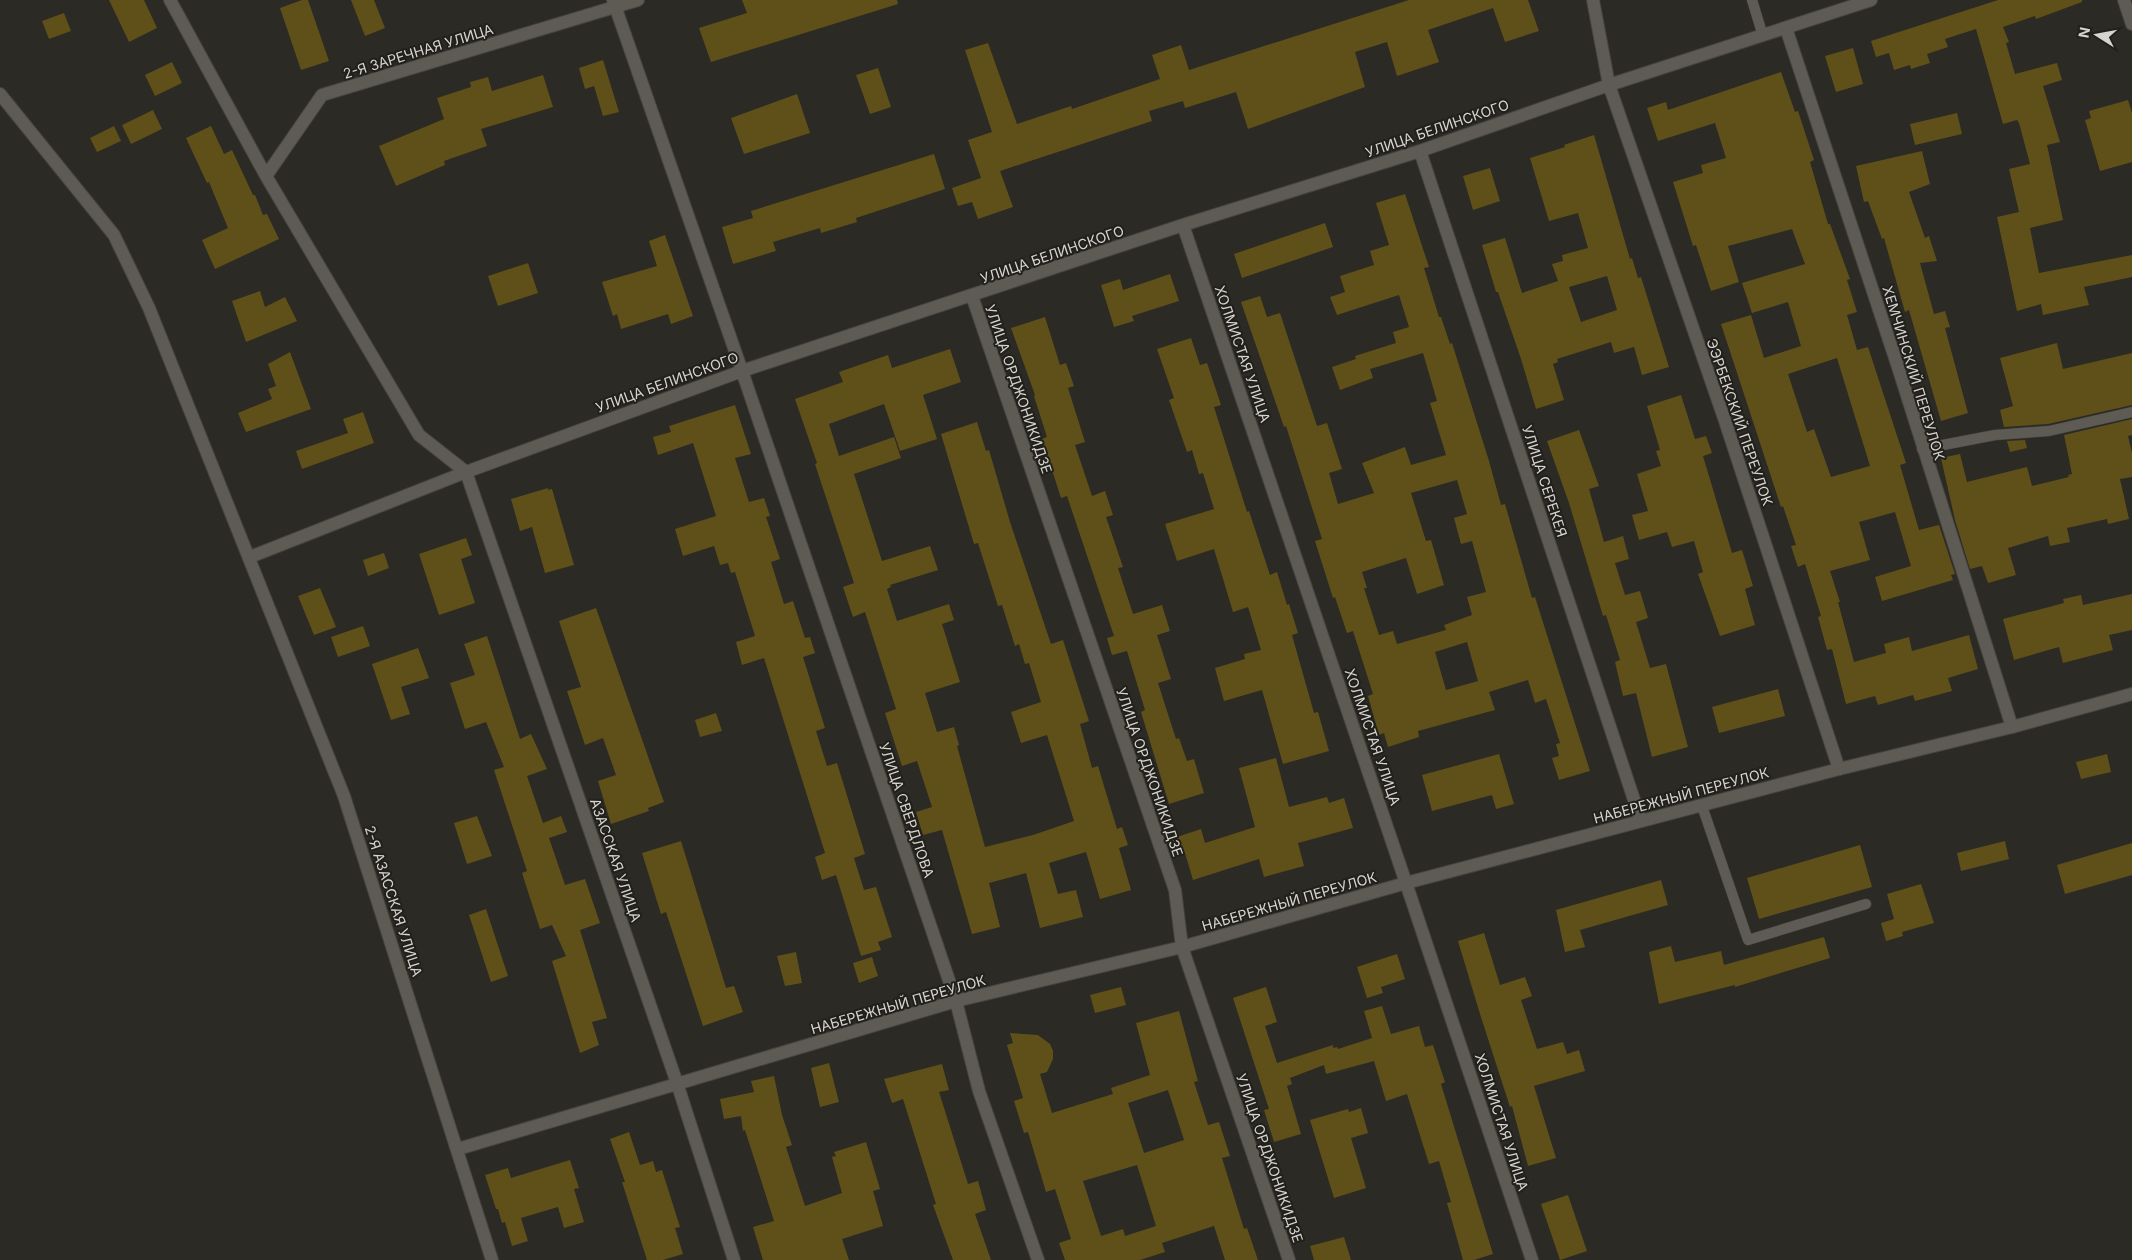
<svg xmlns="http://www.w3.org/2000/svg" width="2132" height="1260" viewBox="0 0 2132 1260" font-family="Inter,sans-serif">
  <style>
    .building { fill: #5f5019; fill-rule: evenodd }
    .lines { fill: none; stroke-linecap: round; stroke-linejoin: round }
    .lane-casing { stroke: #464440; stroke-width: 11 }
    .street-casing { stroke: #464440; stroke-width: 14 }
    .secondary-casing { stroke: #464440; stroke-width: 14 }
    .lane { stroke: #5d5b54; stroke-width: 10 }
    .street { stroke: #5d5b54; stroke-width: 12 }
    .secondary { stroke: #5d5b54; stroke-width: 12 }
    .labels { text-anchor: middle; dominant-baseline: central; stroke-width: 4; stroke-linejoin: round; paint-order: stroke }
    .street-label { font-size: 14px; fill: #d5d4d0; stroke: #22201b }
  </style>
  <rect width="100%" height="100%" fill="#2b2a24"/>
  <path class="building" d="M 109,0 L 144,0 L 157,28 L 129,42 Z
    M 302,0 L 308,0 L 329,61 L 301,70 L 280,8 Z
    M 351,0 L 374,0 L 385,28 L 365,36 Z
    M 742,0 L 897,0 L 898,4 L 711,62 L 699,28 L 747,13 Z
    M 1409,0 L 1528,0 L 1539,31 L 1505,42 L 1493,8 L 1428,30 L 1439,62 L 1397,76 L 1387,42 L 1355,52 L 1365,87 L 1248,129 L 1236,92 L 1185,108 L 1183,101 L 1149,111 L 1152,121 L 1000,171 L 1013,207 L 978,219 L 972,202 L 958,206 L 952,188 L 981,178 L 968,140 L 992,132 L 965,50 L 988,43 L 1017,124 L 1071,106 L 1072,109 L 1160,79 L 1152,55 L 1181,45 L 1189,70 Z
    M 1998,0 L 2082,0 L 2082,2 L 2036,19 L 2035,16 L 2003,27 L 2009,42 L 2006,43 L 2015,74 L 2057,63 L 2062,80 L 2043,86 L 2060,142 L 2047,145 L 2063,220 L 2030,228 L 2039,273 L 2132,255 L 2132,277 L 2084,287 L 2089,305 L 2043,315 L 2041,304 L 2017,311 L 1997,217 L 2019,212 L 2009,169 L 2030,164 L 2019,123 L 2017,120 L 2003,124 L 1976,29 L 1945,39 L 1948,47 L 1927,54 L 1930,63 L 1911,69 L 1910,65 L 1894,70 L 1889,53 L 1876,57 L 1871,41 Z
    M 64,13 L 71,31 L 49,39 L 42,21 Z
    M 1853,48 L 1863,84 L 1836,92 L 1825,56 Z
    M 603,60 L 619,112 L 603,116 L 594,86 L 585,89 L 579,68 Z
    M 172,62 L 182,83 L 155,96 L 145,75 Z
    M 878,68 L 891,107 L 870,114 L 856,75 Z
    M 1781,72 L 1795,112 L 1798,111 L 1814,160 L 1810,162 L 1828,224 L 1830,224 L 1850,279 L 1847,280 L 1857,312 L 1847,315 L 1857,350 L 1868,347 L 1906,463 L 1900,465 L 1919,530 L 1939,525 L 1955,574 L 1951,575 L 1953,580 L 1882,601 L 1875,577 L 1911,566 L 1895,512 L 1859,522 L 1870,560 L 1830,571 L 1840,602 L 1838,602 L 1854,662 L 1886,653 L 1884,644 L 1909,637 L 1912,651 L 1969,635 L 1978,669 L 1948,678 L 1952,691 L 1915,701 L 1913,695 L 1878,705 L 1875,696 L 1846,704 L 1832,649 L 1827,650 L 1818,617 L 1821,616 L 1805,564 L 1798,567 L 1791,546 L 1796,545 L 1783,506 L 1781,507 L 1721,324 L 1751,315 L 1764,358 L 1801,346 L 1788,302 L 1752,313 L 1742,283 L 1805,264 L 1792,229 L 1728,246 L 1739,282 L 1711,291 L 1696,245 L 1693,246 L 1673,182 L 1703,173 L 1701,165 L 1726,158 L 1715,123 L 1658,141 L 1647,108 L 1666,102 L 1668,110 ZM 1837,358 L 1870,466 L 1831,477 L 1814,429 L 1807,432 L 1788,374 Z
    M 543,75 L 553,107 L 481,129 L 487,146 L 444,161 L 445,165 L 396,186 L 379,146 L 444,119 L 437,98 L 471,87 L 470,82 L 488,77 L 492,91 Z
    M 797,94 L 810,133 L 744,154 L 731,118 Z
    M 2128,100 L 2132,113 L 2132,162 L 2100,171 L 2085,120 L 2091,118 L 2089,111 Z
    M 153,110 L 162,129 L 131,144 L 122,125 Z
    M 1957,113 L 1962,134 L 1915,145 L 1910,124 Z
    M 114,126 L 121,141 L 97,152 L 90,138 Z
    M 211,126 L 224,154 L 232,150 L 253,195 L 255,195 L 263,215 L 267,214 L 279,239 L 215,269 L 202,240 L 228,228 L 209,182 L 207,183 L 186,138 Z
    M 1594,135 L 1630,259 L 1632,258 L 1638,278 L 1641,277 L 1669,367 L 1642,375 L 1634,347 L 1614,353 L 1611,342 L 1557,359 L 1558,362 L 1553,364 L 1564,400 L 1536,409 L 1521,359 L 1498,292 L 1496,292 L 1482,245 L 1505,238 L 1522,293 L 1558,281 L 1552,264 L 1563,261 L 1562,255 L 1588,248 L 1578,213 L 1549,221 L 1530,158 L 1565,147 L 1564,145 ZM 1607,276 L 1617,310 L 1581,322 L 1569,287 Z
    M 1922,151 L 1930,184 L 1909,192 L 1925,238 L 1929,236 L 1937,261 L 1920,263 L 1934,314 L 1945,311 L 1950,327 L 1945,328 L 1968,413 L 1941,421 L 1909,310 L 1905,312 L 1884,238 L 1882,239 L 1868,201 L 1864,202 L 1856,166 Z
    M 934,154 L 945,189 L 856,218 L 857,222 L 821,233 L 820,228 L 773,242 L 776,251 L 733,264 L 722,227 L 753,218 L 751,211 Z
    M 1490,168 L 1500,201 L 1473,210 L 1463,176 Z
    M 1405,194 L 1429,267 L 1424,268 L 1439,317 L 1441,317 L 1450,344 L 1452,343 L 1489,461 L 1501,505 L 1505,504 L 1532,598 L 1535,597 L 1590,771 L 1559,780 L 1552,758 L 1559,756 L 1556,744 L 1560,743 L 1546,699 L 1535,703 L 1528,680 L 1489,692 L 1495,710 L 1418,731 L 1419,737 L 1388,747 L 1384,733 L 1379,735 L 1368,696 L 1373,694 L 1353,631 L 1347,633 L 1335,597 L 1333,598 L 1315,541 L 1322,539 L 1286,426 L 1284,427 L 1241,302 L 1260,296 L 1267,317 L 1280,313 L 1317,426 L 1327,423 L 1342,469 L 1329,473 L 1338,504 L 1374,493 L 1362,463 L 1405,447 L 1411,465 L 1446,455 L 1430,403 L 1437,401 L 1423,353 L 1370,369 L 1373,378 L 1340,390 L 1332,367 L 1356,359 L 1355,356 L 1396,343 L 1393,332 L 1409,327 L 1399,295 L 1337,315 L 1330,297 L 1345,292 L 1340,276 L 1374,265 L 1370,251 L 1389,245 L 1376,203 ZM 1457,480 L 1467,514 L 1454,518 L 1461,544 L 1472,541 L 1486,592 L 1467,597 L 1472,615 L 1444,625 L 1446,630 L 1397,644 L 1393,631 L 1379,635 L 1364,588 L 1367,588 L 1362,572 L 1406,558 L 1417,594 L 1444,585 L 1431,540 L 1426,541 L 1411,493 ZM 1467,642 L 1478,681 L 1446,690 L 1435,652 Z
    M 1325,223 L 1333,247 L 1242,278 L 1234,254 Z
    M 665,235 L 693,316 L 671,324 L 668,314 L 621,329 L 617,314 L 613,316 L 602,282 L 657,266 L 649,241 Z
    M 528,263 L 538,293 L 498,306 L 488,276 Z
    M 1170,274 L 1179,301 L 1132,316 L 1134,321 L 1114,327 L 1101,285 L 1120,279 L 1123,290 Z
    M 260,291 L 265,307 L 285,297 L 297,321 L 246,342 L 232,301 Z
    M 1045,317 L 1060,365 L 1066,363 L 1074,386 L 1068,388 L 1085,442 L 1075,445 L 1092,496 L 1105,491 L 1113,515 L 1106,517 L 1123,567 L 1118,568 L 1133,614 L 1162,605 L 1170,631 L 1157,635 L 1171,679 L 1158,683 L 1176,739 L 1179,738 L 1187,761 L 1194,759 L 1204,793 L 1169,804 L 1141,712 L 1145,710 L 1127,651 L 1112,655 L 1107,638 L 1114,636 L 1067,496 L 1061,498 L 1042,439 L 1047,437 L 1034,396 L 1035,395 L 1011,328 Z
    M 1191,338 L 1200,365 L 1207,363 L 1221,405 L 1214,407 L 1247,512 L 1249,511 L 1270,575 L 1277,572 L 1287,605 L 1289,604 L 1298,633 L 1292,635 L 1314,713 L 1318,712 L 1329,751 L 1283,764 L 1262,690 L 1224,701 L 1215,668 L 1245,659 L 1244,654 L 1261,650 L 1248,607 L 1233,612 L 1214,549 L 1177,561 L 1165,524 L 1214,509 L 1203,473 L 1199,474 L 1192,450 L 1187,452 L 1169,400 L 1174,398 L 1157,349 Z
    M 2057,343 L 2063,369 L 2132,353 L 2132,405 L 2048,424 L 2004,427 L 2000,410 L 2013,406 L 2000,358 Z
    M 950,349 L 961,382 L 923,395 L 937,439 L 900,451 L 884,404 L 829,424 L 839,456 L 894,437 L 901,458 L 854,474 L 882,561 L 930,546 L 938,570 L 890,585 L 891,587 L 887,589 L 897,621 L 949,604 L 954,620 L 942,624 L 960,682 L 925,693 L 937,732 L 954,727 L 959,745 L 957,746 L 985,847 L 1033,835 L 1074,821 L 1047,735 L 1021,743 L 1011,712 L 1041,702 L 1029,663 L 1025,664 L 1019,644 L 1015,646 L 1002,605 L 998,606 L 978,543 L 974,544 L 941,434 L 977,422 L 986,451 L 989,450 L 1010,522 L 1051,644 L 1063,640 L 1089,721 L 1080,724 L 1092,768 L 1098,766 L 1117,829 L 1122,827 L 1128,845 L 1119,848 L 1131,890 L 1100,899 L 1086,852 L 1049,863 L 1058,894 L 1076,890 L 1083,917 L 1040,928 L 1026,873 L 989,883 L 1000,927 L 972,934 L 942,830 L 923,835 L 916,812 L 932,807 L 917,761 L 902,766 L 885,713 L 896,709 L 865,612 L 853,617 L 843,587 L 854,583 L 815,464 L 817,463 L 795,399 L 843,382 L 839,372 L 888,355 L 892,368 Z
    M 290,352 L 311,409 L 246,432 L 238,413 L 272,399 L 268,389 L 276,386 L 268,364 Z
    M 1681,395 L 1695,439 L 1706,436 L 1712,453 L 1703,456 L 1732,553 L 1742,550 L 1753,586 L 1745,589 L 1755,625 L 1720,636 L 1698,574 L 1703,572 L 1694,541 L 1672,547 L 1667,532 L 1639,540 L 1632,515 L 1648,511 L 1637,474 L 1661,466 L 1656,451 L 1660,450 L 1647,406 Z
    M 735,405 L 751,454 L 735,458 L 749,502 L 764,498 L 770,516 L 766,517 L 780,559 L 771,562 L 784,604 L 793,601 L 805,638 L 810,637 L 815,653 L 803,657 L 825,728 L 816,731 L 827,766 L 837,763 L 865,854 L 854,858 L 864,890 L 876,887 L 892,937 L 878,942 L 881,950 L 861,956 L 836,875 L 822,880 L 815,857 L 825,853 L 764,658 L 742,665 L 736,642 L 755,636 L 735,572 L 731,573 L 728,563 L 720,565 L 714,546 L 683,556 L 675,529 L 716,516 L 693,443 L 658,455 L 653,437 L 671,432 L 669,426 Z
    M 363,412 L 374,443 L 302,469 L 296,451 L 348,433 L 343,419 Z
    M 2132,419 L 2132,435 L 2128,436 L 2132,453 L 2132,477 L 2120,479 L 2129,519 L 2108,524 L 2107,519 L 2067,528 L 2070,542 L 2050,546 L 2048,536 L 2008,548 L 2016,575 L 1988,583 L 1982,566 L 1970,569 L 1955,520 L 1941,458 L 1960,454 L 1967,482 L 2027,467 L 2032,486 L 2069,477 L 2068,475 L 2072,474 L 2064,435 Z
    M 1579,430 L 1599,486 L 1589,489 L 1604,542 L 1623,536 L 1629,559 L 1615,563 L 1625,595 L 1640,591 L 1648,618 L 1636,622 L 1650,668 L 1666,664 L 1688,747 L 1652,757 L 1636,693 L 1623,696 L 1615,662 L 1620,660 L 1606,615 L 1603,616 L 1569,503 L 1547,441 Z
    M 2025,440 L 2027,448 L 2010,452 L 2007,441 Z
    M 548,488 L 548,490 L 552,489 L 574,565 L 545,573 L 532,527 L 520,531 L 511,499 Z
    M 466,538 L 472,555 L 461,559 L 475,603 L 439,615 L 419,554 Z
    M 384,553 L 389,568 L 368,576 L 363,560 Z
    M 320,588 L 336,627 L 314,635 L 298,596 Z
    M 2132,594 L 2132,630 L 2109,635 L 2113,650 L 2063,663 L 2059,647 L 2014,660 L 2003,619 L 2064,603 L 2063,599 L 2081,595 L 2083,605 Z
    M 596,608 L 664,802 L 648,808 L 649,811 L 611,824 L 598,781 L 616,775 L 603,738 L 585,745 L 567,691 L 581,687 L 559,621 Z
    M 363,626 L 370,646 L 338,657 L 331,637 Z
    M 487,636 L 520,739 L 531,734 L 547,769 L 527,776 L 543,823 L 561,816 L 567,832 L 549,838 L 565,885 L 585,879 L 600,923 L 580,930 L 607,1018 L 592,1022 L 599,1045 L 580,1053 L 552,961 L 566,956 L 552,925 L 540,929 L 522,873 L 527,871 L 494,770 L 504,767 L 486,722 L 465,729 L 450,683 L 475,675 L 464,644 Z
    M 418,648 L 429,678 L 401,687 L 410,714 L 391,720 L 372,664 Z
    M 1778,689 L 1785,716 L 1719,733 L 1712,707 Z
    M 716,713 L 722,731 L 700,737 L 695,720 Z
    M 1499,754 L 1514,804 L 1496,809 L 1492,795 L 1432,811 L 1422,775 Z
    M 2107,754 L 2111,772 L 2081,779 L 2076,762 Z
    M 1276,758 L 1289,807 L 1327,797 L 1329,803 L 1344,798 L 1353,828 L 1298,843 L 1304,866 L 1264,877 L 1259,859 L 1193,880 L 1185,853 L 1176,856 L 1171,839 L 1201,829 L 1205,843 L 1255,827 L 1239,768 Z
    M 477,816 L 492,856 L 467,864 L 454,823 Z
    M 681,841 L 726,988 L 734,986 L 743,1012 L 703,1026 L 666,912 L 661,914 L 642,853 Z
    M 2005,841 L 2009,859 L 1961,871 L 1957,853 Z
    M 2132,843 L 2132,875 L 2065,894 L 2057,865 Z
    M 1860,845 L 1872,887 L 1759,919 L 1747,878 Z
    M 1661,880 L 1668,905 L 1580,930 L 1585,947 L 1565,952 L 1556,910 Z
    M 1921,884 L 1934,923 L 1902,932 L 1903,936 L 1886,941 L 1881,923 L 1894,919 L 1887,894 Z
    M 486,909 L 508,976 L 491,982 L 469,915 Z
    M 1484,933 L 1500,985 L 1525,977 L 1532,996 L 1521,1000 L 1537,1049 L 1563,1042 L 1567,1054 L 1579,1050 L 1585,1071 L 1534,1086 L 1556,1158 L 1528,1166 L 1512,1106 L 1510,1107 L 1480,1014 L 1458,941 Z
    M 1824,937 L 1830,958 L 1735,987 L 1735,985 L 1659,1004 L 1649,952 L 1671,946 L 1675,962 L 1721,951 L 1724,965 Z
    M 796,952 L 802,983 L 785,986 L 777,956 Z
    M 1397,954 L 1405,979 L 1381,987 L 1383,993 L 1367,998 L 1357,967 Z
    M 872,957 L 878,976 L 859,983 L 853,963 Z
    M 1121,987 L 1126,1005 L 1095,1013 L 1090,995 Z
    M 1266,987 L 1277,1022 L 1265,1026 L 1277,1063 L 1333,1045 L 1333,1048 L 1337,1047 L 1338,1049 L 1372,1038 L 1364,1011 L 1382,1006 L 1391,1034 L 1419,1026 L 1425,1047 L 1433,1045 L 1441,1070 L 1445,1082 L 1441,1084 L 1493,1254 L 1474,1260 L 1463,1260 L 1447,1203 L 1451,1202 L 1439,1161 L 1429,1164 L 1407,1094 L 1386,1101 L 1374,1061 L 1326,1074 L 1324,1065 L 1290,1078 L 1292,1084 L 1287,1086 L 1301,1134 L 1274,1142 L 1264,1110 L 1269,1109 L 1233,998 Z
    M 1179,1011 L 1198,1081 L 1194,1082 L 1208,1125 L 1219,1122 L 1230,1156 L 1222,1158 L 1244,1229 L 1247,1228 L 1258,1260 L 1225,1260 L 1214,1226 L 1162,1243 L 1165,1252 L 1140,1260 L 1065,1260 L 1059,1243 L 1071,1239 L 1055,1189 L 1046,1192 L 1028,1132 L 1024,1133 L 1014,1101 L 1023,1098 L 1007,1045 L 1013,1043 L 1010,1033 L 1038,1035 L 1050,1044 L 1053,1051 L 1053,1059 L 1047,1072 L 1040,1074 L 1052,1113 L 1113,1094 L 1111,1088 L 1150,1075 L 1136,1023 ZM 1168,1090 L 1184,1140 L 1144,1153 L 1128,1103 ZM 1137,1165 L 1156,1226 L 1125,1236 L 1123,1229 L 1101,1236 L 1083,1181 Z
    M 829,1063 L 839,1102 L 820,1107 L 811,1068 Z
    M 942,1064 L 949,1090 L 939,1092 L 968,1184 L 978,1181 L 986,1210 L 975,1214 L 991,1260 L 953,1260 L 933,1205 L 936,1204 L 903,1099 L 892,1103 L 884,1079 Z
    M 774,1076 L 782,1115 L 792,1145 L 786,1147 L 805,1206 L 842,1193 L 832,1157 L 836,1156 L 834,1152 L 866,1142 L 880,1189 L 873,1191 L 883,1226 L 842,1239 L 849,1260 L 763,1260 L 753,1227 L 774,1221 L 745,1130 L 743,1131 L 741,1116 L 724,1119 L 720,1099 L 754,1092 L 751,1081 Z
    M 1361,1108 L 1368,1133 L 1351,1138 L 1366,1188 L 1334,1198 L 1310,1120 L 1348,1109 L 1349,1112 Z
    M 629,1132 L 640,1165 L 653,1161 L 656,1172 L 662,1170 L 680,1227 L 675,1228 L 683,1254 L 663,1260 L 647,1260 L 622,1182 L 625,1182 L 610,1139 Z
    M 570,1160 L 579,1188 L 574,1189 L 584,1222 L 564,1228 L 558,1207 L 521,1218 L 528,1241 L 512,1246 L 505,1222 L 502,1223 L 498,1209 L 496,1209 L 485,1175 L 508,1168 L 511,1178 Z
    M 1568,1195 L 1587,1251 L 1560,1260 L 1541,1204 Z
    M 1344,1237 L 1351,1260 L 1314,1260 L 1310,1246 Z"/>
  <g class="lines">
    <g class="lane-casing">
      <path id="lane" d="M 1752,0 L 1763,36
        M 1922,449 L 1995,435 L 2049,431 L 2132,412
        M 1702,806 L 1748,940 L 1866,904"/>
    </g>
    <g class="street-casing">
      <path id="street" d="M 170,0 L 266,176 L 419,435 L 466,472 L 677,1083 L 734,1260
        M 613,0 L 742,371 L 956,1001 L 979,1091 L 1038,1260
        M 1593,0 L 1609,85 L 1725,421 L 1839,769
        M 1786,28 L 1897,364 L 2012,727
        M 0,94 L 114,235 L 149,308 L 344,796 L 492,1260
        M 1420,151 L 1641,821
        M 266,176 L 322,95 L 638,0
        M 972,296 L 1175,890 L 1182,947 L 1289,1260
        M 250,557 L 466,472 L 742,371 L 1183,225 L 1420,151 L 1609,85 L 1871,0
        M 458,1149 L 956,1001 L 1182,947 L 1406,883 L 1183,225"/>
    </g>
    <g class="secondary-casing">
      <path id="secondary" d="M 2124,0 L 2132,24
        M 1532,1260 L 1406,883 L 1839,769 L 2012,727 L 2132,694"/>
    </g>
    <use href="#lane" class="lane"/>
    <use href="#street" class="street"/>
    <use href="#secondary" class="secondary"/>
  </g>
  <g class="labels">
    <g class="street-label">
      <text transform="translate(418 51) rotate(-17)">2-Я ЗАРЕЧНАЯ УЛИЦА</text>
      <text transform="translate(1437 128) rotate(-19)">УЛИЦА БЕЛИНСКОГО</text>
      <text transform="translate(1052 254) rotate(-19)">УЛИЦА БЕЛИНСКОГО</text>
      <text transform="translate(1243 354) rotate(71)">ХОЛМИСТАЯ УЛИЦА</text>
      <text transform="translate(1914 373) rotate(73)">ХЕМЧИНСКИЙ ПЕРЕУЛОК</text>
      <text transform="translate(667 382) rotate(-20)">УЛИЦА БЕЛИНСКОГО</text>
      <text transform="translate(1019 389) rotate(71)">УЛИЦА ОРДЖОНИКИДЗЕ</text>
      <text transform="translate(1740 422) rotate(71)">ЭЭРБЕКСКИЙ ПЕРЕУЛОК</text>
      <text transform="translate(1545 481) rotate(72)">УЛИЦА СЕРЕКЕЯ</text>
      <text transform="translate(1373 737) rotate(71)">ХОЛМИСТАЯ УЛИЦА</text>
      <text transform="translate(1150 772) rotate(71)">УЛИЦА ОРДЖОНИКИДЗЕ</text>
      <text transform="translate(1681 795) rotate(-15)">НАБЕРЕЖНЫЙ ПЕРЕУЛОК</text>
      <text transform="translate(907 810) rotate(71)">УЛИЦА СВЕРДЛОВА</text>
      <text transform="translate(616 860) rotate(71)">АЗАССКАЯ УЛИЦА</text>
      <text transform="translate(394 901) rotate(72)">2-Я АЗАССКАЯ УЛИЦА</text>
      <text transform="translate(1289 901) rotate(-16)">НАБЕРЕЖНЫЙ ПЕРЕУЛОК</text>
      <text transform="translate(898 1004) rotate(-16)">НАБЕРЕЖНЫЙ ПЕРЕУЛОК</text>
      <text transform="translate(1502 1122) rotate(72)">ХОЛМИСТАЯ УЛИЦА</text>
      <text transform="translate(1270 1158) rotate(71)">УЛИЦА ОРДЖОНИКИДЗЕ</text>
    </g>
  </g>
  <g transform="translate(2097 35) rotate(281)" stroke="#22201b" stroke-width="4" paint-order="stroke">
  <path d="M0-4L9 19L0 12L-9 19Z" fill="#d5d4d0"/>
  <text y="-8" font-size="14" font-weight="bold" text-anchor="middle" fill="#d5d4d0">N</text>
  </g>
</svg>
